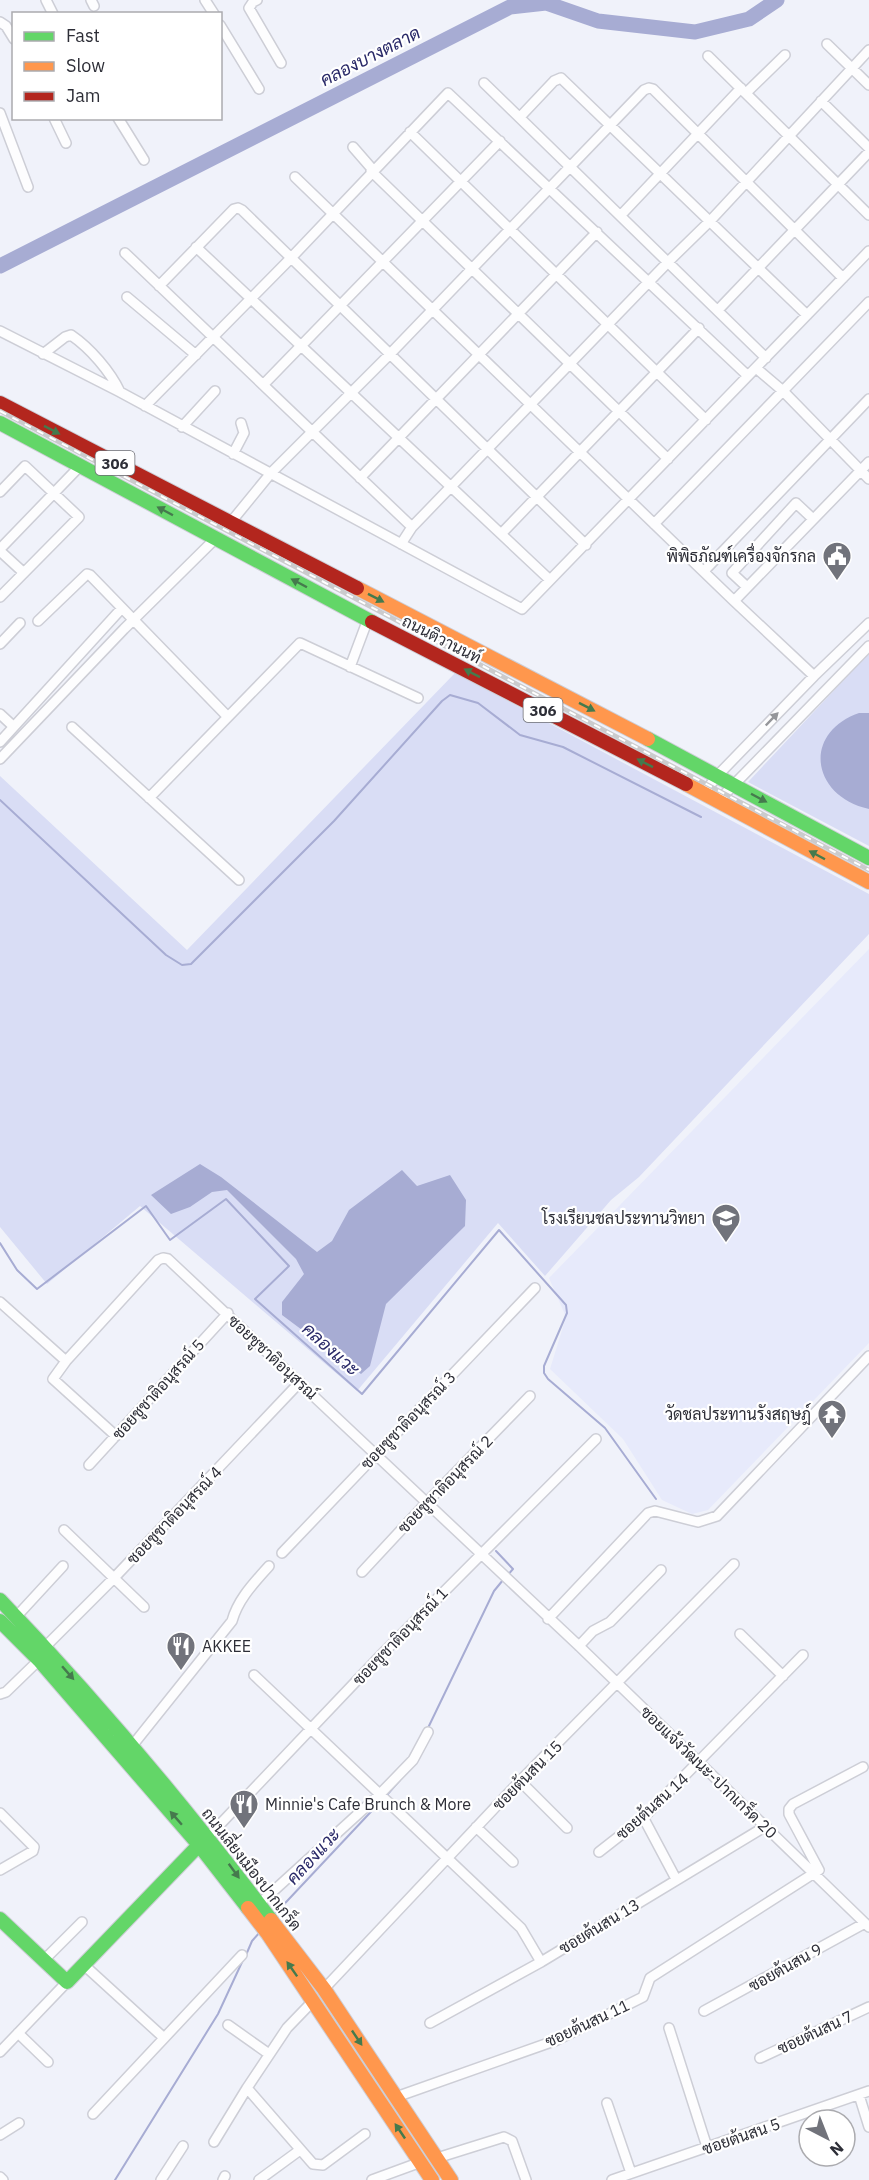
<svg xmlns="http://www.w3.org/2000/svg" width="869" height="2180" viewBox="0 0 869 2180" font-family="'IBM Plex Sans',Sarabun,sans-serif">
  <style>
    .built { fill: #e7eafb }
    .green { fill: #d9ddf5 }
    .water { fill: #a7acd3 }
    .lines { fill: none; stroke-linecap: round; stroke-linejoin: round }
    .stream { stroke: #a7acd3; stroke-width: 2 }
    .river { stroke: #a7acd3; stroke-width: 15 }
    .street-casing { stroke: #cdced6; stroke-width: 12 }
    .fast-casing { stroke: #cdced6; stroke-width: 16 }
    .slow-casing { stroke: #cdced6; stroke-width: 16 }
    .jam-casing { stroke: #cdced6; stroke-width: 16 }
    .street { stroke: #fdfdfe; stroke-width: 9 }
    .fast { stroke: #63d668; stroke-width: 14 }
    .slow { stroke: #ff974d; stroke-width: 14 }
    .jam { stroke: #b3261e; stroke-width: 14 }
    .rail-casing { stroke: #cbcbcd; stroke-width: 4.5 }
    .rail { stroke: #fff; stroke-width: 2; stroke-dasharray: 7; stroke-linecap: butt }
    .oneway { fill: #457a4d }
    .oneway2 { fill: #95969a }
    .labels { text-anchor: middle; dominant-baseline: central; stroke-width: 4.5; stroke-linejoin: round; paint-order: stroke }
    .shield { fill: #fff; stroke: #6c6d73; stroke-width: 1.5 }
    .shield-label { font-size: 15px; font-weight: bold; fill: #2d2e37 }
    .poi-label { font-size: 16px; fill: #2d2e37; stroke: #fff; text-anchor: end }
    .street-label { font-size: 16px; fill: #2d2e37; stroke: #fff }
    .water-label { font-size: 18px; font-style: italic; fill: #292968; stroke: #fff }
  </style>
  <rect width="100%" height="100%" fill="#f0f2fa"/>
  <path class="built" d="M 869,949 L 869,1343 L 708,1510 L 692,1514 L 662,1500 L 623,1439 L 550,1369 L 566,1317 L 549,1278 Z"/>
  <path class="green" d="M 869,653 L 869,846 L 748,782 Z
    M 455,673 L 869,894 L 869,934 L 639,1177 L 611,1200 L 545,1276 L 498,1223 L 357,1391 L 140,1206 L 47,1284 L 0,1227 L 0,776 L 187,950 Z"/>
  <path class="water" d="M 859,713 L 869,713 L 869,809 C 811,796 802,733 859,713 Z
    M 200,1164 L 221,1177 L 317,1252 L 332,1241 L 349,1210 L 402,1170 L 417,1186 L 450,1175 L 466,1200 L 465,1226 L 386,1304 L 370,1366 L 361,1374 L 282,1315 L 282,1302 L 304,1274 L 296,1259 L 227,1190 L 212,1192 L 190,1207 L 171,1214 L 151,1195 Z"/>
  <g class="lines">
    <path class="stream" d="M 0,800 L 166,955 L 182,965 L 191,964 L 334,821 L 442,701 L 450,695 L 478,703 L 520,735 L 563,747 L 701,817
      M 0,1243 L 17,1270 L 37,1289 L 146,1206 L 170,1240 L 226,1199 L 289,1266 L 255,1299 L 362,1394 L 499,1230 L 566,1305 L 567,1313 L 544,1366 L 544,1373 L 548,1379 L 605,1428 L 656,1499
      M 496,1551 L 513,1569 L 507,1576
      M 427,1730 L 494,1591 L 503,1580
      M 386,1796 L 400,1780
      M 273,1916 L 382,1800
      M 246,1955 L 252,1941 L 260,1932
      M 115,2180 L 218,2014 L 243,1960"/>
    <path class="river" d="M 0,266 L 510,7 L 546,3 L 598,21 L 695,32 L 749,19 L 777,0"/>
    <g class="street-casing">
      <path id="street" d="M 46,0 L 53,14
        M 91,0 L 94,6
        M 205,0 L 214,14
        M 257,0 L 253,2 L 249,8 L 281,63
        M 0,22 L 6,26 L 14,39
        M 220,25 L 259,89
        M 827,44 L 869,85
        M 708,56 L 869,215
        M 484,83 L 766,358
        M 746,93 L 785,55
        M 821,101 L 869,148
        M 0,113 L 28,187
        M 520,117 L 554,81 L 561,78 L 563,80 L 807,315
        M 54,118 L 66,143
        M 118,118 L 144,160
        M 410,132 L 706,420
        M 353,147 L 373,170
        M 371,171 L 668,459
        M 295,177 L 734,601 L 814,676
        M 621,215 L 741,88
        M 196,247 L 550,580
        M 125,253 L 412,527
        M 159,286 L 234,209 L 238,208 L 242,210 L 586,545
        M 127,297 L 196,355
        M 718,310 L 869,152
        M 0,331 L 120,392 L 522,609 L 869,251
        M 43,354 L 65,337 L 71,335 C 90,348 110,371 120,392
        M 756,368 L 783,391 L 869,479
        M 263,385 L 500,141
        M 145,406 L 291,258 L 448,93 L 748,376
        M 182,427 L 215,391
        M 233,454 L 244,433 L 241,423
        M 360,478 L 597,232
        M 0,492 L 25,466 L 79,517 L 0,597
        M 231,522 L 271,473 L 390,354 L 644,90 L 649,88 L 653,89 L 843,278
        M 654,524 L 869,302
        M 501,534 L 699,328
        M 401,544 L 412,527 L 668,262 L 711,220 L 869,50
        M 0,549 L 81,465
        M 0,551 L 24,573
        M 704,571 L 869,399
        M 747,587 L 732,573 L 796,503 L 813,519
        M 734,601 L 869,462
        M 38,621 L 87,574 L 90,575 L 227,716
        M 0,644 L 20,623
        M 350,667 L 368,619
        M 0,714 L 13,726
        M 72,727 L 239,880
        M 0,742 L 122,608
        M 0,759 L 124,629 L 216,538
        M 704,793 L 718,775 L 814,676 L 869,623
        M 149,798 L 300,643 L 418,698
        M 718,801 L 869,646
        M 0,1302 L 66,1361 L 158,1260 L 163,1258 L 168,1259 L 579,1646 L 869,1927
        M 66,1361 L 53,1379 L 116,1436
        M 89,1465 L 228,1313
        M 64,1530 L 144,1607
        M 282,1553 L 535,1288
        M 362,1572 L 427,1502 L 530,1396
        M 16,1617 L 63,1566
        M 548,1619 L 648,1513 L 655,1511 L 698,1522 L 717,1516 L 869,1356
        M 740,1634 L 783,1676
        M 579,1646 L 593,1631 L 610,1622 L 661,1570
        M 45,1647 L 113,1579 L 300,1382
        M 254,1675 L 521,1928 L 541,1962
        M 0,1694 L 6,1692 L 39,1660
        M 132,1746 L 232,1621 C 238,1599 254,1583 269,1566
        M 520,1781 L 567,1828
        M 0,1813 L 34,1847 L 33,1851 L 0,1870
        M 643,1817 L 676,1879
        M 476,1827 L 513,1862
        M 208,1837 L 382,1654 L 596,1439
        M 599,1852 L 645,1816 L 803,1655
        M 258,1905 L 380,1794 L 413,1760 L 428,1732
        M 44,1960 L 82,1922
        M 84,1965 L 163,2037
        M 324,1989 L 520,1781 L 734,1564
        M 314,2000 L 287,2028 L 247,2088 L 313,2164 L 323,2165 L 365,2134
        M 704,2011 L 865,1923
        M 430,2023 L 541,1962 L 766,1826
        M 228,2025 L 269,2054
        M 669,2028 L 707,2147
        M 18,2033 L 48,2062
        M 0,2052 L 67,1982
        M 760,2058 L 869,2007
        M 859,2095 L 869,2127
        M 396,2097 L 557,2040 L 643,1997 L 650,1978 L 819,1870 L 789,1814 L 789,1809 L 793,1804 L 863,1767
        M 607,2103 L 631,2173
        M 93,2114 L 242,1955
        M 0,2135 L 19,2123
        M 214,2142 L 247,2088
        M 437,2158 L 504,2137 L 512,2141 L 526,2180
        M 0,2177 L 3,2180
        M 161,2180 L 183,2146
        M 223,2180 L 225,2176
        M 259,2180 L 300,2150
        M 372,2180 L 421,2162
        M 612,2180 L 869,2091"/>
    </g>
    <g class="fast-casing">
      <path id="fast" d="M 0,423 L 372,622
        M 648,739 L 869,858
        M 0,1600 C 97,1701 187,1809 271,1920
        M 0,1621 L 39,1660 L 199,1845 L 248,1908
        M 0,1919 L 67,1982 L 199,1845"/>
    </g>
    <g class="slow-casing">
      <path id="slow" d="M 357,588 L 648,739
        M 686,784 L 869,882
        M 248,1908 L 268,1934 L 432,2180
        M 271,1920 L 324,1989 L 451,2180"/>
    </g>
    <g class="jam-casing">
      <path id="jam" d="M 0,403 L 357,588
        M 372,622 L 686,784"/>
    </g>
    <use href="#street" class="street"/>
    <use href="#fast" class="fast"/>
    <use href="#slow" class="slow"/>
    <use href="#jam" class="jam"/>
    <g class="rail-casing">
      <path id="rail" d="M 0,411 L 869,870"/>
    </g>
    <use href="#rail" class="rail"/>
  </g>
  <defs><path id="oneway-solid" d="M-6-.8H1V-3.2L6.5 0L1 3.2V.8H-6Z" transform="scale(1.5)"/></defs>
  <g class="oneway">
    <use href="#oneway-solid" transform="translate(52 430) rotate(27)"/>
    <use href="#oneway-solid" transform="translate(165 511) rotate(-152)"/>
    <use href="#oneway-solid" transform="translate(299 583) rotate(-152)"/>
    <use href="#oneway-solid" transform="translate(376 598) rotate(27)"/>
    <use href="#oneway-solid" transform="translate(472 673) rotate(-153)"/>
    <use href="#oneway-solid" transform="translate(587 707) rotate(27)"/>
    <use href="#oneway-solid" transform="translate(645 763) rotate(-153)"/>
    <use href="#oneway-solid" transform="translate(759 798) rotate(28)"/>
    <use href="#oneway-solid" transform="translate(817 855) rotate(-152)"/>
    <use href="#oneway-solid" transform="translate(68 1673) rotate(49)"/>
    <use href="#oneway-solid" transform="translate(176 1818) rotate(-131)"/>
    <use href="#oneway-solid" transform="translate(234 1871) rotate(54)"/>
    <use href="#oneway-solid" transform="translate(292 1969) rotate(-125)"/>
    <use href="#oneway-solid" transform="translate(357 2038) rotate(56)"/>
    <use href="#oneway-solid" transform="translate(400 2131) rotate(-124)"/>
  </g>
  <use class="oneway2" href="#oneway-solid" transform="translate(772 719) rotate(-46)"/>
  <defs>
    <g id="civic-pin" transform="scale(1.5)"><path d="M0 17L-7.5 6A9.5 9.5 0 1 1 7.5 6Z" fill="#71737b" stroke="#fff"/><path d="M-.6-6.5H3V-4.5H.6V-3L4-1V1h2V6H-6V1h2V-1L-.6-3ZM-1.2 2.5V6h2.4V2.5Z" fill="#fff"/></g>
    <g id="school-pin" transform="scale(1.5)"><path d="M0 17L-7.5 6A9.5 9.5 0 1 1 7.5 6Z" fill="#71737b" stroke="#fff"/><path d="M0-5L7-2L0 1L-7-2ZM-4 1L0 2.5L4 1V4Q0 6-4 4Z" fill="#fff"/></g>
    <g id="temple-pin" transform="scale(1.5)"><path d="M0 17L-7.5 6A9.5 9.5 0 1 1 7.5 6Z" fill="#71737b" stroke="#fff"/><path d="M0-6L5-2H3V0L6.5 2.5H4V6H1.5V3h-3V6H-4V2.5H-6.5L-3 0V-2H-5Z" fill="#fff"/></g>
    <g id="restaurant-pin" transform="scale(1.5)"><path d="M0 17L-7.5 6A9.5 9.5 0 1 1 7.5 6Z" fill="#71737b" stroke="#fff"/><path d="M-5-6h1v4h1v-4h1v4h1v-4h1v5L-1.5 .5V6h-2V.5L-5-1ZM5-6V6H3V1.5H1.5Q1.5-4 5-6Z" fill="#fff"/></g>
  </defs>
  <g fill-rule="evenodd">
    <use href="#civic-pin" x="837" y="556"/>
    <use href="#school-pin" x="726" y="1218"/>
    <use href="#temple-pin" x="832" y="1414"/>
    <use href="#restaurant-pin" x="181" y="1646"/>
    <use href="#restaurant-pin" x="244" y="1804"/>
  </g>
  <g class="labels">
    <g class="shield">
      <rect x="95.5" y="451" width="39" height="24" rx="4.5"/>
      <rect x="523.5" y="698" width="39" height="24" rx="4.5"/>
    </g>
    <g class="shield-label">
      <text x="115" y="463">306</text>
      <text x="543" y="710">306</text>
    </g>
    <g class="poi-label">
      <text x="816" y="556">พิพิธภัณฑ์เครื่องจักรกล</text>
      <text x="705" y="1218">โรงเรียนชลประทานวิทยา</text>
      <text x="811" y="1414">วัดชลประทานรังสฤษฎ์</text>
      <text x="202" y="1646" text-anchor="start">AKKEE</text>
      <text x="265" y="1804" text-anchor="start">Minnie's Cafe Brunch &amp; More</text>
    </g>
    <g class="street-label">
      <text transform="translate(442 639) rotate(27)">ถนนติวานนท์</text>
      <text transform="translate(273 1357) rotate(43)">ซอยชูชาติอนุสรณ์</text>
      <text transform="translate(158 1389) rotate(-48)">ซอยชูชาติอนุสรณ์ 5</text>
      <text transform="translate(408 1420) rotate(-46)">ซอยชูชาติอนุสรณ์ 3</text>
      <text transform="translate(445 1484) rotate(-46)">ซอยชูชาติอนุสรณ์ 2</text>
      <text transform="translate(174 1515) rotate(-46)">ซอยชูชาติอนุสรณ์ 4</text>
      <text transform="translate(400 1636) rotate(-46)">ซอยชูชาติอนุสรณ์ 1</text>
      <text transform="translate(709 1772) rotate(44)">ซอยแจ้งวัฒนะ-ปากเกร็ด 20</text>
      <text transform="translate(527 1775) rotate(-45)">ซอยต้นสน 15</text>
      <text transform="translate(652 1806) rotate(-42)">ซอยต้นสน 14</text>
      <text transform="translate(252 1869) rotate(52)">ถนนเลี่ยงเมืองปากเกร็ด</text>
      <text transform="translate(599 1926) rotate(-31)">ซอยต้นสน 13</text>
      <text transform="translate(785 1967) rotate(-29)">ซอยต้นสน 9</text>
      <text transform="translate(587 2023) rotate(-25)">ซอยต้นสน 11</text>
      <text transform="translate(815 2032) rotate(-25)">ซอยต้นสน 7</text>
      <text transform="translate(741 2136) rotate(-19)">ซอยต้นสน 5</text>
    </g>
    <g class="water-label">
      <text transform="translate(370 56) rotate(-27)">คลองบางตลาด</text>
      <text transform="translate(331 1349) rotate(42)">คลองแวะ</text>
      <text transform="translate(313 1856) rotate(-47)">คลองแวะ</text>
    </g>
  </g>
  <rect x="12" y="12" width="210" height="108" fill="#ffffff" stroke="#ababaf" stroke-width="1.5"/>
  <rect x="24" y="32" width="30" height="9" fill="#63d668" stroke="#ababaf" stroke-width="1.5"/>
  <text x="66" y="42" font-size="18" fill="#2d2e37">Fast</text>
  <rect x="24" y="62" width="30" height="9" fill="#ff974d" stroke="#ababaf" stroke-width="1.5"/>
  <text x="66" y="72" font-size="18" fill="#2d2e37">Slow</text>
  <rect x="24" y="92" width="30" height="9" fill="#b3261e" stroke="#ababaf" stroke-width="1.5"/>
  <text x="66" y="102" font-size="18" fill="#2d2e37">Jam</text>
  <g transform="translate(827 2138) rotate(138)"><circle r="28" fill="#ffffff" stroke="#ababaf" stroke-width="1.5"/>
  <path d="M0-4.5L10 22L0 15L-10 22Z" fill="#71737b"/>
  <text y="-9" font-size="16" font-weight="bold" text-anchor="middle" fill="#2d2e37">N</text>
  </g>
</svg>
